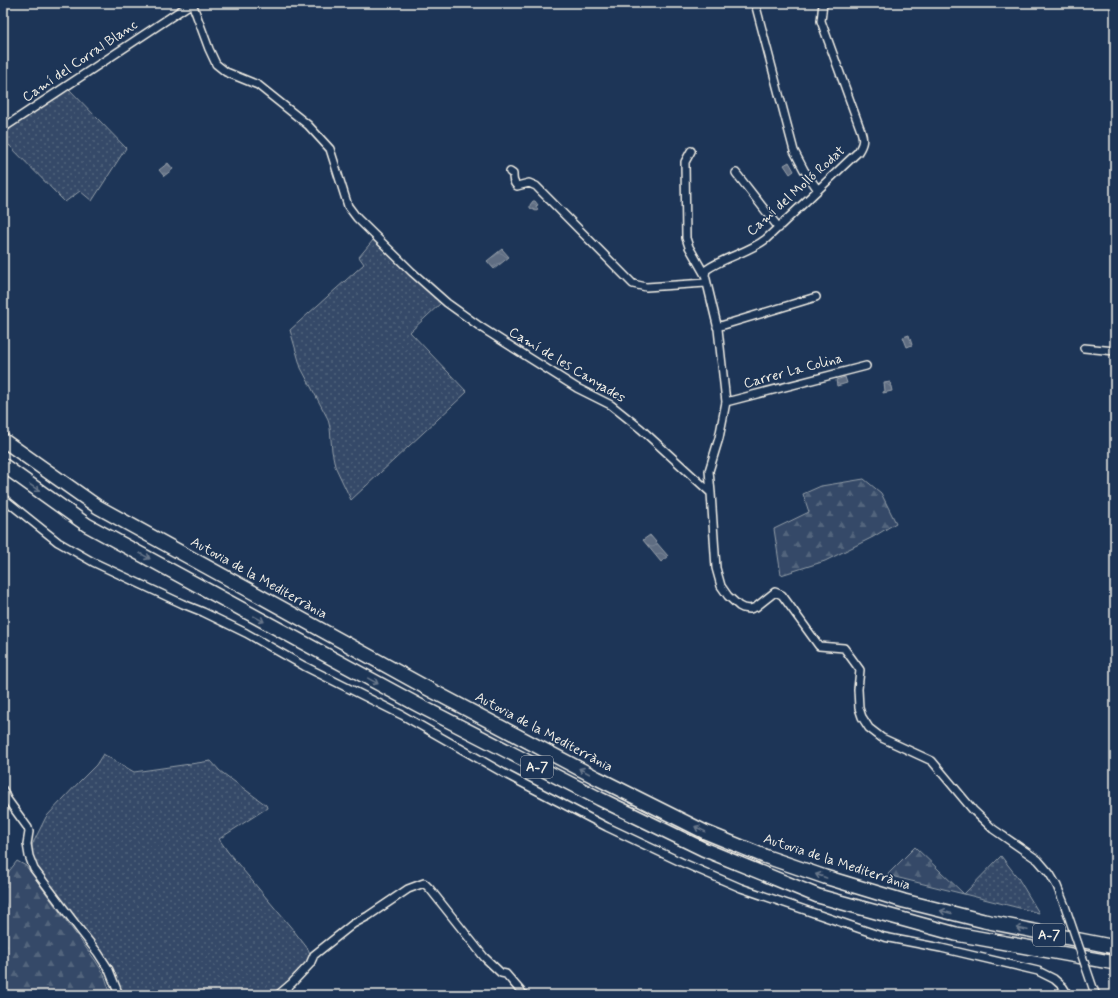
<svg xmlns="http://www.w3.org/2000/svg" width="1118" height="998" viewBox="0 0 1118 998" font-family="Mynerve,sans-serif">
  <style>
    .grass { fill: url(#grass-dots); stroke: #949ea8 }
    .forest { fill: url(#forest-firs); stroke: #949ea8 }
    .water { fill: url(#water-waves); stroke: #9aa2ab }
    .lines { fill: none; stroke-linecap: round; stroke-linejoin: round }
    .minor-casing { stroke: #f4f1e8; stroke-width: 10 }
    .motorway-casing { stroke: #f4f1e8; stroke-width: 16 }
    .minor { stroke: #1d3557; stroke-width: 7 }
    .motorway { stroke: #1d3557; stroke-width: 13 }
    .minor-bridge-casing { stroke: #f4f1e8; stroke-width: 10; stroke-linecap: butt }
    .minor-bridge { stroke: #1d3557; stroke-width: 7 }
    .oneway { stroke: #68778a }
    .labels { text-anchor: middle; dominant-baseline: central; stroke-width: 3; stroke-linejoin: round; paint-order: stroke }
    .shield { fill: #1d3557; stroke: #b4b9bc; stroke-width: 1 }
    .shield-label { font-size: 13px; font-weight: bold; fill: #f4f1e8 }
    .street-label { font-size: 14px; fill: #f4f1e8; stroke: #1d3557 }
  </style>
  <defs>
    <pattern id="grass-dots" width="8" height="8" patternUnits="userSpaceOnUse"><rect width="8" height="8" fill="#354a67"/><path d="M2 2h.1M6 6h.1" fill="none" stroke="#53657d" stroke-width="1.8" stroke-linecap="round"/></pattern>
    <pattern id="forest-firs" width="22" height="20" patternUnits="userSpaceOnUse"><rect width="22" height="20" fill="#354a67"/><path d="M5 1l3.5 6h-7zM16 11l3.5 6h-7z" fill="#53657d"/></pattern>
    <pattern id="water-waves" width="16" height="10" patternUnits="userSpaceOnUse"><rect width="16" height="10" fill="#5e6d82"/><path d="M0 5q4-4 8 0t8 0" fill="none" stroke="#768294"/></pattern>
  </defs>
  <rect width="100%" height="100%" fill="#1d3557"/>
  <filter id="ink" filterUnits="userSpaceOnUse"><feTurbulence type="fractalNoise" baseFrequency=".025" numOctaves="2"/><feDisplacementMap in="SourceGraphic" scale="8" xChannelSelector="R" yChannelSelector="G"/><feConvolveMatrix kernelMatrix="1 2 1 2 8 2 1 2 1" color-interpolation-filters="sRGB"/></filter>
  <g filter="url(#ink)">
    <path class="grass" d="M 69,89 L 126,148 L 92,201 L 80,191 L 65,202 L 3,139 L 3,132 Z
      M 374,239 L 442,302 L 410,332 L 467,392 L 351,500 L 335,466 L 332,451 L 330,428 L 328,419 L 301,368 L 290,330 L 364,264 L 359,257 Z
      M 103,754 L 134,772 L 211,761 L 220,771 L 266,805 L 267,808 L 219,839 L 228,852 L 294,931 L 308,949 L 311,956 L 307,963 L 276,995 L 123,995 L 111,965 L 102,951 L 60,899 L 34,862 L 31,852 L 32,845 L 46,817 L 80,781 L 96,765 Z
      M 1001,856 L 1018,878 L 1039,913 L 964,894 Z"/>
    <path class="forest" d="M 864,479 L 881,493 L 896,523 L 873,537 L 825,561 L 781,575 L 774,529 L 809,512 L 803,494 L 821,486 Z
      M 915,847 L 964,894 L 887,875 Z
      M 17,861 L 26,866 L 95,960 L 104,974 L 111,995 L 3,995 L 3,879 Z"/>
    <path class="water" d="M 789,162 L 794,171 L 790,174 L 784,165 Z
      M 168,163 L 173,169 L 164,176 L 159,170 Z
      M 533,201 L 535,201 L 538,205 L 536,206 L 538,210 L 536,211 L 530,208 L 530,205 Z
      M 502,249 L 509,257 L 494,269 L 487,261 Z
      M 909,335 L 912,345 L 907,347 L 903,337 Z
      M 845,377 L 847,383 L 837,386 L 836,380 Z
      M 890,382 L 892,391 L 883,393 L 883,392 L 885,391 L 884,383 Z
      M 650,535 L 668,556 L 661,562 L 643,540 Z"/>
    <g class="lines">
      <g class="minor-casing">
        <path id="minor" d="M 755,3 L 794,151 L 804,170 L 818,190
          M 3,128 L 192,3 L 209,49 L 216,64 L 226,72 L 258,85 L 308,125 L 330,149 L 348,206 L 357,218 L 412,272 L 447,303 L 482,328 L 577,388 L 611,405 L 641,429 L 711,493 L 716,568 L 721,586 L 728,596 L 739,606 L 743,608 L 750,609 L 756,607 L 775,592 L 782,595 L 819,646 L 844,648 L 860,670 L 858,689 L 859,708 L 862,717 L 869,728 L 882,738 L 932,761 L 973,810 L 993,829 L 1038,860 L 1050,874 L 1057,886 L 1065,906
          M 691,151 L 685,162 L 686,238 L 689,247 L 705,275
          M 510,172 L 513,174 C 513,179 513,182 517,186 L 529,183 L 536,186 L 633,284 L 646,287 L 706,283
          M 736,173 L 779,228
          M 717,327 L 816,297
          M 1084,348 L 1115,351
          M 726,402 L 866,366
          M 711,493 L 709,471 L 719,438 L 726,402 L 718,329 L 705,275 L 706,270 C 724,257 748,253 766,239 L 858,152 C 863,144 864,140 861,131 L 821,21 L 823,3
          M 3,498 L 58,542 L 93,562 L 183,604 L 203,612 L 246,633 L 304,666 L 402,715 L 507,775 L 607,827 L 681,862 L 741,888 L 884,937 L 941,948 L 1038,971 L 1054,979 L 1063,987 L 1068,995
          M 3,790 L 7,799 L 28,828 L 29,832 L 27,844 L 29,856 L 34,869 L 80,930 L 98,953 L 109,970 L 119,995
          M 1093,988 L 1096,995
          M 278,995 L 292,983 L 310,964 L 314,955 L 353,924 L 368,916 L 408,889 L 424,883 L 430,889 L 484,957 L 501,973 L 506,974 L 524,995"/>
      </g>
      <g class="motorway-casing">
        <path id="motorway" d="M 3,440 L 98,507 L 425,687 L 597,778 L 705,832 L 764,856 L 825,877 L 904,901 L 984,921 L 1115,947
          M 3,465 L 87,525 L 418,705 L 600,799 L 703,849 L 818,896 L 956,934 L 1115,963"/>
      </g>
      <use href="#minor" class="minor"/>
      <use href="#motorway" class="motorway"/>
      <g class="minor-bridge-casing">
        <path id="minor-bridge" d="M 1065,906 L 1093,988"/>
      </g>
      <use href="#minor-bridge" class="minor-bridge"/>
    </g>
    <defs><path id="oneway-shaft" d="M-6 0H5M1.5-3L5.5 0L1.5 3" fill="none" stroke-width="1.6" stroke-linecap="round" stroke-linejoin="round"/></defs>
    <g class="oneway">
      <use href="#oneway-shaft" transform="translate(35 488) rotate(35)"/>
      <use href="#oneway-shaft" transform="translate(145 556) rotate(29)"/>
      <use href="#oneway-shaft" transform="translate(259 619) rotate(29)"/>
      <use href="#oneway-shaft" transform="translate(373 681) rotate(29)"/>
      <use href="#oneway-shaft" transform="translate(584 771) rotate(-152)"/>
      <use href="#oneway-shaft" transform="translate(700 829) rotate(-154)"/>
      <use href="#oneway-shaft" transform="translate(821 876) rotate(-161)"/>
      <use href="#oneway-shaft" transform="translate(946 912) rotate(-166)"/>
      <use href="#oneway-shaft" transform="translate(1022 929) rotate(-168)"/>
    </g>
  </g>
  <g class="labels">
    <g class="shield">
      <rect x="521" y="756" width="32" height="22" rx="3"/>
      <rect x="1033" y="924" width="32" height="22" rx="3"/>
    </g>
    <g class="shield-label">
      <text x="537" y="767">A-7</text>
      <text x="1049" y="935">A-7</text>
    </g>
    <g class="street-label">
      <text transform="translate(80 61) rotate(-34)">Camí del Corral Blanc</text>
      <text transform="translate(796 191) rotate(-42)">Camí del Molló Rodat</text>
      <text transform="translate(567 365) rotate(31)">Camí de les Canyades</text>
      <text transform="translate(793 371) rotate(-15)">Carrer La Colina</text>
      <text transform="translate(259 578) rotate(29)">Autovia de la Mediterrània</text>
      <text transform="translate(544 732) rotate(28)">Autovia de la Mediterrània</text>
      <text transform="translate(837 862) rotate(18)">Autovia de la Mediterrània</text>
    </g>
  </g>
  <rect width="1118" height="998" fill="none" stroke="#1d3557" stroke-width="16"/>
  <rect x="8" y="8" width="1102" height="982" fill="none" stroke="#f4f1e8" stroke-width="1.5" filter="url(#ink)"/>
</svg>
